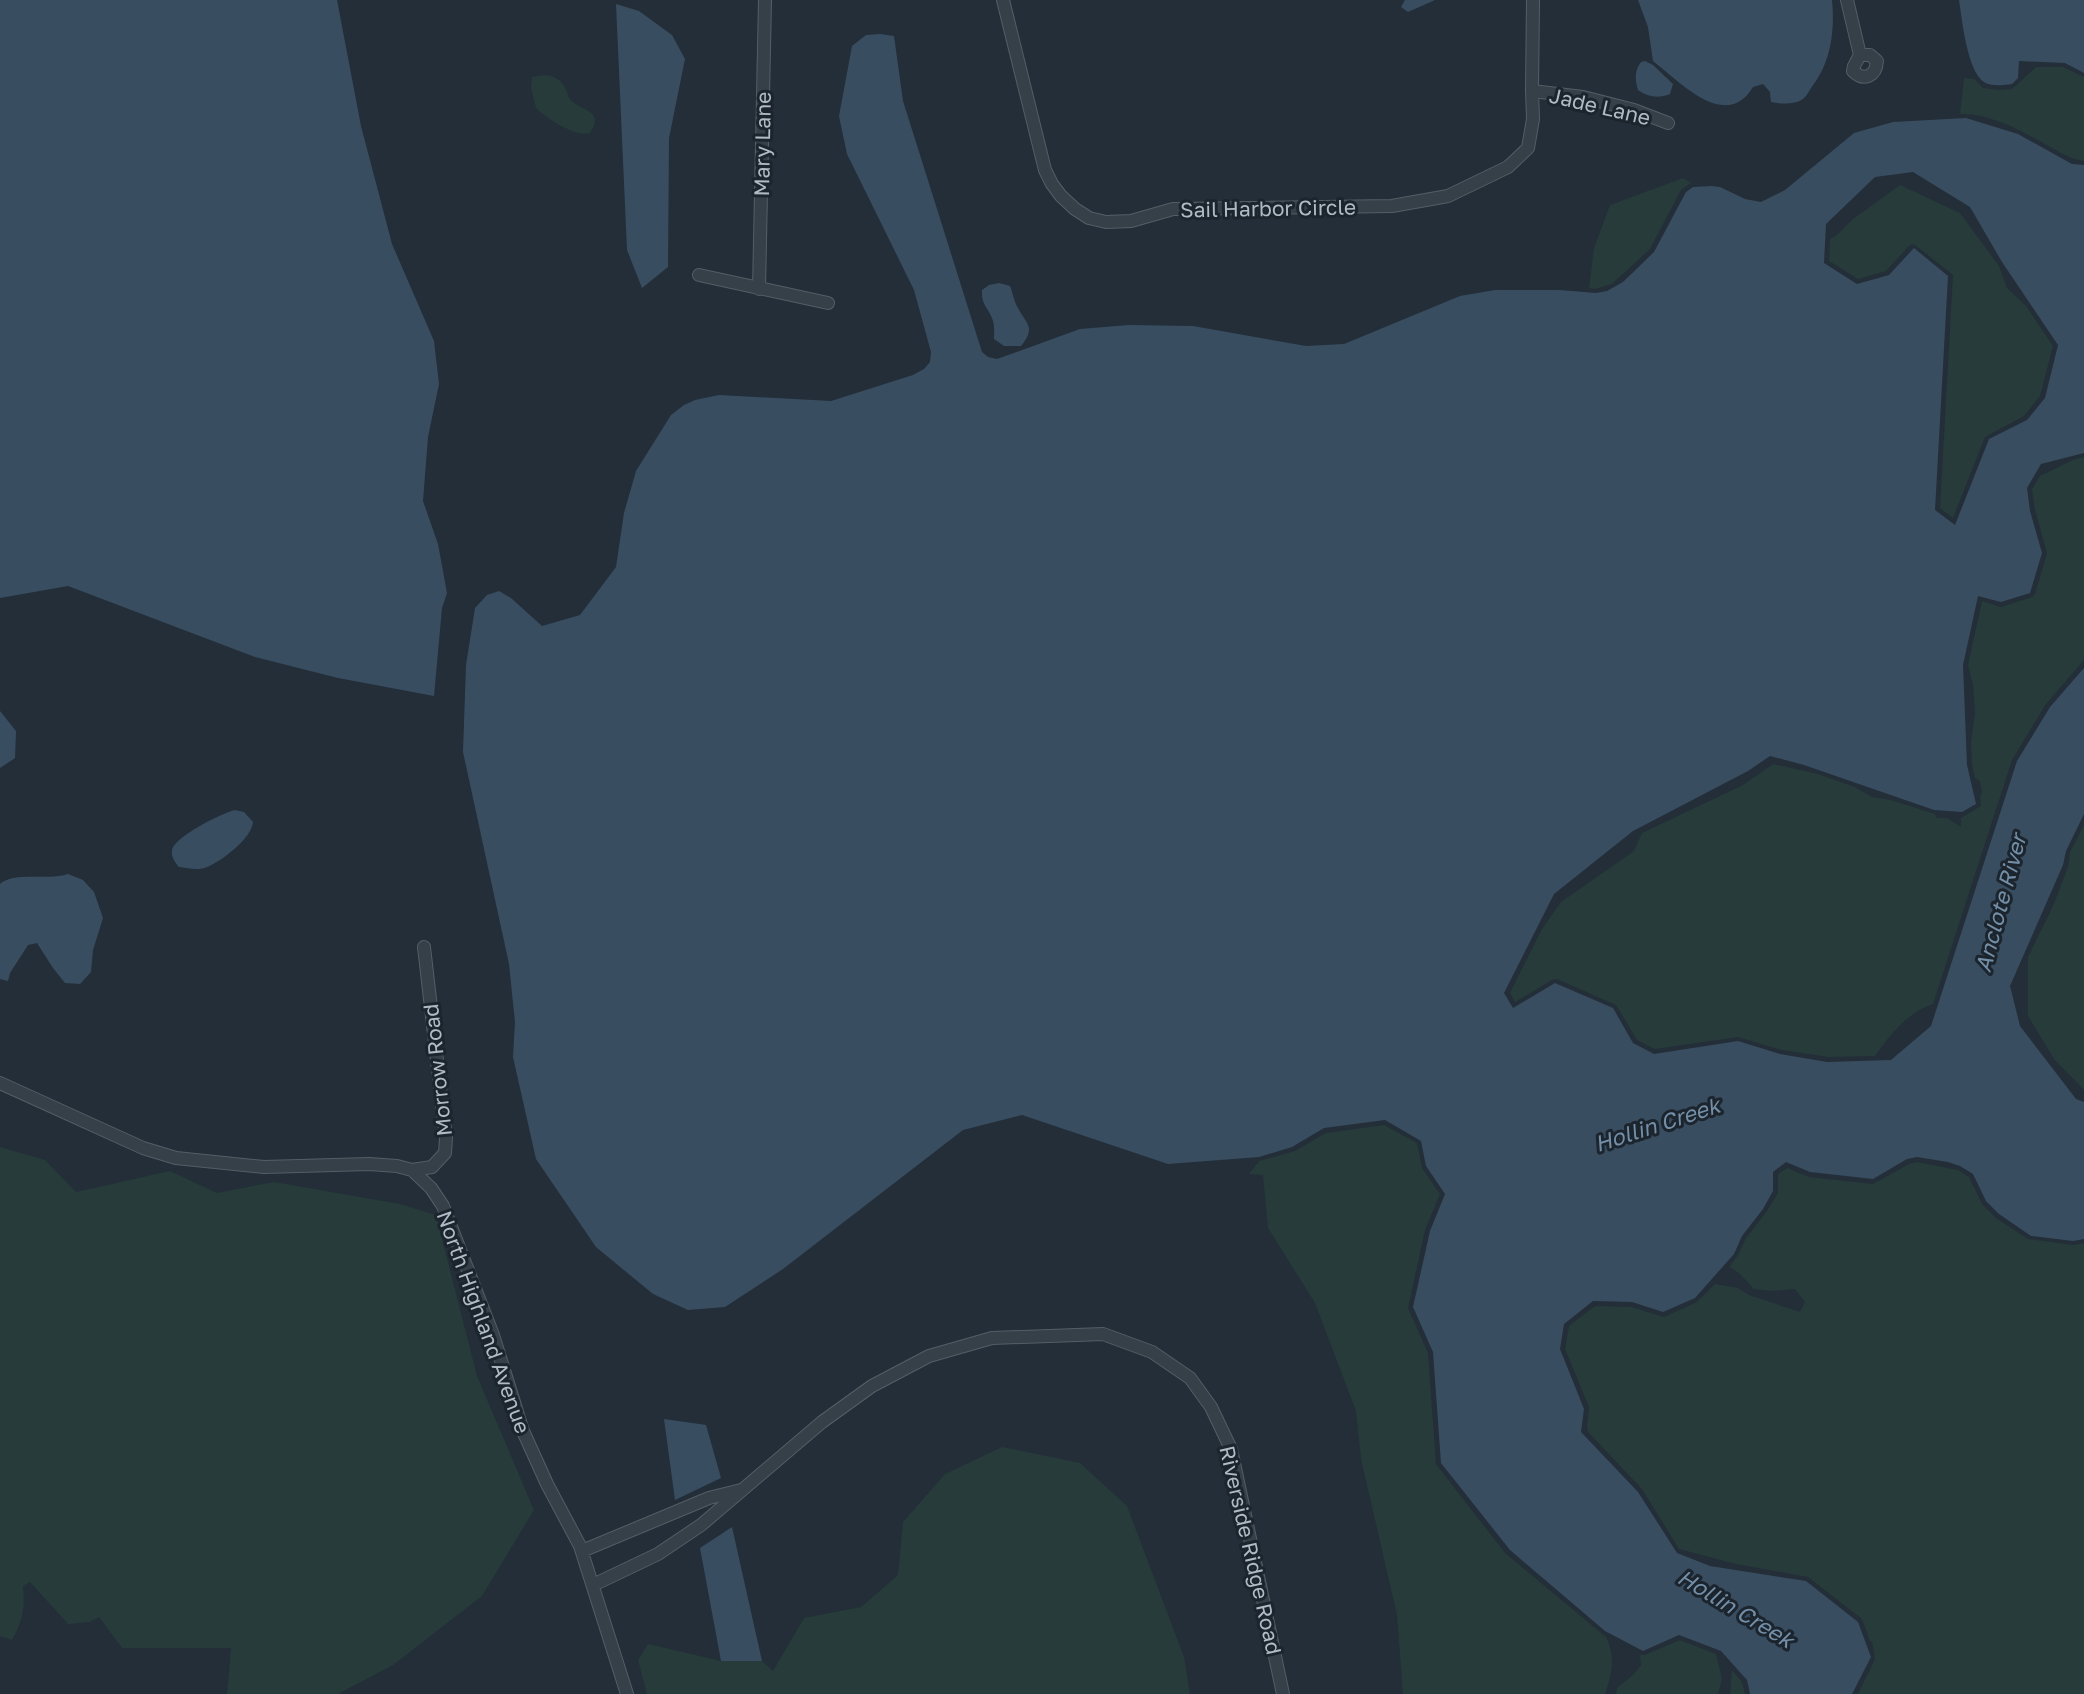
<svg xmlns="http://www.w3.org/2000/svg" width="2084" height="1694" viewBox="0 0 2084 1694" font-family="'Golos Text',sans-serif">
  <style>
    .green { fill: #263b3a }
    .water { fill: #394d61; fill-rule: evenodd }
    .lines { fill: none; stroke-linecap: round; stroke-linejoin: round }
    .minor-casing { stroke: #545e67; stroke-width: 14 }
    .minor { stroke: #364049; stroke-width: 12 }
    .labels { text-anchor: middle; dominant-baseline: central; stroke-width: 6; stroke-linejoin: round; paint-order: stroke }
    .street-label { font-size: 21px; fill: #b1bbc5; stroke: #1c252e }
    .water-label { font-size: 22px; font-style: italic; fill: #738ea7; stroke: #1c252e }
  </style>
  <rect width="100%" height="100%" fill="#232e38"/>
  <path class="green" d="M 2036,67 L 2063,67 L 2084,77 L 2084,161 C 2069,159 2058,151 2045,144 C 2020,130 1989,113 1960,114 L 1964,78 L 1974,79 L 1983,88 L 1998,90 L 2012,89 Z
    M 544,75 C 555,76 562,80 566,90 C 568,93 568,97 570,99 C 579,111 606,109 590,133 C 576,138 546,118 536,108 L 531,88 L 532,77 Z
    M 1683,178 L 1691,183 L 1681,190 L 1650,249 L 1612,284 L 1595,289 L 1589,288 L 1594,248 L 1610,205 Z
    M 1900,185 L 1960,213 L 1999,266 L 2007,288 L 2026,306 L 2053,346 L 2040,396 L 2024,416 L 1985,437 L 1953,518 L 1940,508 L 1953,275 L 1914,244 L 1910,245 L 1886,271 L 1858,279 L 1829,261 L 1830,239 L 1837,235 L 1853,219 Z
    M 2084,457 L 2084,660 L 2046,704 L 2012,760 L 1933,1004 C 1909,1011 1889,1036 1875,1056 L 1828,1057 L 1782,1050 L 1738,1037 L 1655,1049 L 1637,1040 L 1616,1005 L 1557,979 L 1552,980 L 1515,1002 L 1510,993 L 1542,929 L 1561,902 L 1634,851 L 1642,833 L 1743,785 L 1773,764 L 1818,774 L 1855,787 L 1872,797 L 1891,800 L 1935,814 L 1937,818 L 1947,818 L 1961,827 L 1961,818 L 1981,806 L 1980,797 L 1982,793 L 1980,781 L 1975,778 L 1972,765 L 1971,742 L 1975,713 L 1973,685 L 1968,665 L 1982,601 L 2001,607 L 2032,597 L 2035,594 L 2047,553 L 2035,510 L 2032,489 L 2040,476 L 2073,460 Z
    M 2084,825 L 2084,1090 L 2054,1059 L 2028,1016 L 2028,957 L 2053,906 L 2068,867 L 2070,852 Z
    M 1384,1125 L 1417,1143 L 1422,1168 L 1440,1194 L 1425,1230 L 1408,1308 L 1428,1353 L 1436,1464 L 1505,1553 L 1606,1637 C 1616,1657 1612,1674 1605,1694 L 1403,1694 L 1397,1615 L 1361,1459 L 1356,1411 L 1315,1303 L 1268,1228 L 1263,1175 L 1249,1174 L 1259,1161 L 1295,1151 L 1326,1133 Z
    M 0,1147 L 45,1160 L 76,1192 L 170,1171 L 217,1193 L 274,1182 L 400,1204 L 436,1215 L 477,1376 L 534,1510 L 482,1596 L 393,1665 L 338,1694 L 227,1694 L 231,1648 L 122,1648 L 99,1617 L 90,1622 L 68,1624 L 30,1582 L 23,1586 C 25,1609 23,1620 12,1640 L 0,1636 Z
    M 1917,1162 L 1958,1170 L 1969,1177 L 1982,1204 L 1996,1218 L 2028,1239 L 2074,1245 L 2084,1243 L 2084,1694 L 1858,1694 L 1875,1659 L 1872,1641 L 1870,1641 L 1862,1619 L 1808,1577 L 1736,1564 L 1679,1549 L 1642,1489 L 1588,1432 L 1587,1427 L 1589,1407 L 1565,1349 L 1569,1326 L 1595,1306 L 1631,1307 L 1664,1317 L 1697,1302 L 1715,1284 L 1738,1288 L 1749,1295 L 1800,1312 L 1805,1302 L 1795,1289 L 1771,1291 L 1754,1289 L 1739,1273 L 1729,1267 L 1738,1255 L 1746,1238 L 1767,1211 L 1778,1193 L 1778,1174 L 1787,1168 L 1809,1177 L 1873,1184 L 1909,1164 Z
    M 1002,1447 L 1080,1463 L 1127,1506 L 1184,1657 L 1190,1694 L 647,1694 L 638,1660 L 648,1644 L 721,1661 L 762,1661 L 773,1671 L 804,1618 L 861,1607 L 898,1575 L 903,1522 L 945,1474 Z
    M 1680,1640 L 1716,1654 L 1722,1679 L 1718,1694 L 1616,1694 L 1617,1688 L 1633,1675 L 1641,1665 L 1640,1655 L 1645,1655 Z
    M 1732,1670 L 1742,1682 L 1745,1694 L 1730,1694 Z"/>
  <path class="water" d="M 0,0 L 337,0 L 361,126 L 392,244 L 434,341 L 439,384 L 428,437 L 423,501 L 438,544 L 447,593 L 442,608 L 434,696 L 338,678 L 255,657 L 68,586 L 0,598 Z
    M 1405,0 L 1435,0 L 1408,12 L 1401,7 Z
    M 1638,0 L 1832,0 C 1835,31 1831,63 1811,88 C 1809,91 1806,97 1803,99 C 1794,105 1780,104 1771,102 L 1770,92 L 1763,84 L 1753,87 C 1726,132 1680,82 1653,61 L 1648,27 Z
    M 1959,0 L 2084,0 L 2084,73 L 2065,63 L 2019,61 L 2018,78 L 2012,84 C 2004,85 1991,87 1984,82 C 1967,71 1962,19 1959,0 Z
    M 616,4 L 639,11 L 672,35 L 685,59 L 669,138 L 668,267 L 642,288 L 627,250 Z
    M 880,34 L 894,36 L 903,101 L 982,352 L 988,357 L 997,359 L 1080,329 L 1129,325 L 1193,326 L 1306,346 L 1344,344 L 1460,296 L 1495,290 L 1559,290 L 1596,293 L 1607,291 L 1623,282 L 1654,252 L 1686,192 L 1693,187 L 1712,186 L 1720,187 L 1745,199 L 1761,202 L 1785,190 L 1854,133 L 1893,122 L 1966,118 L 2018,134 L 2072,164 L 2084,165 L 2084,453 L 2041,464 L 2027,488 L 2030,511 L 2042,553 L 2030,593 L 2001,602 L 1978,596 L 1963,665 L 1967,765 L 1976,804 L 1962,812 L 1934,810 L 1804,765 L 1770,756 L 1748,771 L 1633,831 L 1554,894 L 1504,993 L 1513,1008 L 1555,983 L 1613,1008 L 1633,1043 L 1654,1054 L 1738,1041 L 1780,1054 L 1827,1062 L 1891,1060 L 1931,1026 L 2017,761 L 2050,707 L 2084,668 L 2084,814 L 2066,851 L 2063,865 L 2010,986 L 2020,1026 L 2076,1099 L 2084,1102 L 2084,1239 L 2073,1241 L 2031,1236 L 1999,1214 L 1986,1201 L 1973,1174 L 1960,1166 L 1948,1162 L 1917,1157 L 1907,1159 L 1873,1179 L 1810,1172 L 1786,1162 L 1773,1172 L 1773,1191 L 1763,1209 L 1742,1236 L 1734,1254 L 1695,1298 L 1663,1312 L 1632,1302 L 1593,1301 L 1564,1324 L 1560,1349 L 1584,1409 L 1581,1432 L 1638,1492 L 1677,1553 L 1710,1566 L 1806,1581 L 1858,1622 L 1871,1657 L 1852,1694 L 1750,1694 L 1747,1680 L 1721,1651 L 1679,1635 L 1643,1651 L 1605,1631 L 1510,1550 L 1441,1463 L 1433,1352 L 1413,1307 L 1430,1231 L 1445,1194 L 1426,1166 L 1421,1141 L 1385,1120 L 1324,1128 L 1292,1147 L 1259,1157 L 1168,1164 L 1022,1115 L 963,1130 L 783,1269 L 725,1307 L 688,1310 L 653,1294 L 596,1247 L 536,1159 L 513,1057 L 515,1022 L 509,964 L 463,752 L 466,665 L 475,608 L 487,595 L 499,591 L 511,598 L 542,626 L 580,615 L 616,567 L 624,513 L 636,471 L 671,415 L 684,405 L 695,400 L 719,395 L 831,401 L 913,375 L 924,369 L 930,362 L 931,352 L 914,290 L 847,154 L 839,116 L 852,46 L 866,35 ZM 1913,172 L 1970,207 L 2002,262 L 2058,345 L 2045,398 L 2027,420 L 1989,439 L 1955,525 L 1935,510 L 1948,276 L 1914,248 L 1889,275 L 1857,284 L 1824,263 L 1826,224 L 1875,177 Z
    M 1645,61 L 1653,65 L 1673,84 L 1670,94 C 1658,99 1648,97 1638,90 C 1635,80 1634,71 1641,62 Z
    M 999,283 L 1010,286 C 1013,293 1014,302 1018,308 C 1027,325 1036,327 1021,346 L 1004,346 L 994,339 C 994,332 995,325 992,318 C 987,306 981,304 982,290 L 989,285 Z
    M 0,711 L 16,731 L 15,758 L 0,768 Z
    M 235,810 L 244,812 L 253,822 C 252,838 222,861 207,867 C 198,871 188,868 179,867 C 175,862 171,857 172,850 C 174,837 222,813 235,810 Z
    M 68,874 L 83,880 L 94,892 L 103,918 L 93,950 L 91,972 L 80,984 L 65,983 L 53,968 L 37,943 L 28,945 L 10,973 L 8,981 L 0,979 L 0,884 C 14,871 49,881 68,874 Z
    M 664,1419 L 706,1425 L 721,1478 L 675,1500 Z
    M 732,1527 L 762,1661 L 721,1661 L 700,1548 Z"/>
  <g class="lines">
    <g class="minor-casing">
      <path id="minor" d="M 1003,0 L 1045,170 L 1052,184 L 1061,196 L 1075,209 L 1089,218 L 1106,222 L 1131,221 L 1173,209 L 1392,206 L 1448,196 L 1508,167 L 1528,148 L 1533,119 L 1532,91 L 1533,0
        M 1847,0 L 1860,55 L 1854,66 L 1853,71 C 1864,82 1876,76 1877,61 L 1870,55 L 1860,55
        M 1532,91 L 1583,97 L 1634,110 L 1668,123
        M 699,275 L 828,303
        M 759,289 L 765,0
        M 0,1083 L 143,1148 L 176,1158 L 264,1167 L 369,1164 L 397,1166 L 412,1170 L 431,1188 L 443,1206 L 493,1335 L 523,1431 L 547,1484 L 580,1546 L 627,1694
        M 412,1170 L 432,1167 L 445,1153 L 446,1138 L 424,947
        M 582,1551 L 709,1498 L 741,1490
        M 593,1585 L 658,1554 L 701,1525 L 822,1422 L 872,1386 L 929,1356 L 992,1338 L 1103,1334 L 1152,1352 L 1190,1378 L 1211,1407 L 1231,1449 L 1283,1694"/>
    </g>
    <use href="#minor" class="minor"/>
  </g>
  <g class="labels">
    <g class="street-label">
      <text transform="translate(1600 106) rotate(13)">Jade Lane</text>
      <text transform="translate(762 144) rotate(-89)">Mary Lane</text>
      <text transform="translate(1268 208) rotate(-1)">Sail Harbor Circle</text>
      <text transform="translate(437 1070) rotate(-96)">Morrow Road</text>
      <text transform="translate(484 1322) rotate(70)">North Highland Avenue</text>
      <text transform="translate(1251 1550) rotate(77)">Riverside Ridge Road</text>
    </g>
    <g class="water-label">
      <text transform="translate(2000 903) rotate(-75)">Anclote River</text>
      <text transform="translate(1657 1124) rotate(-18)">Hollin Creek</text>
      <text transform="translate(1736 1608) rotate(31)">Hollin Creek</text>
    </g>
  </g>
</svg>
